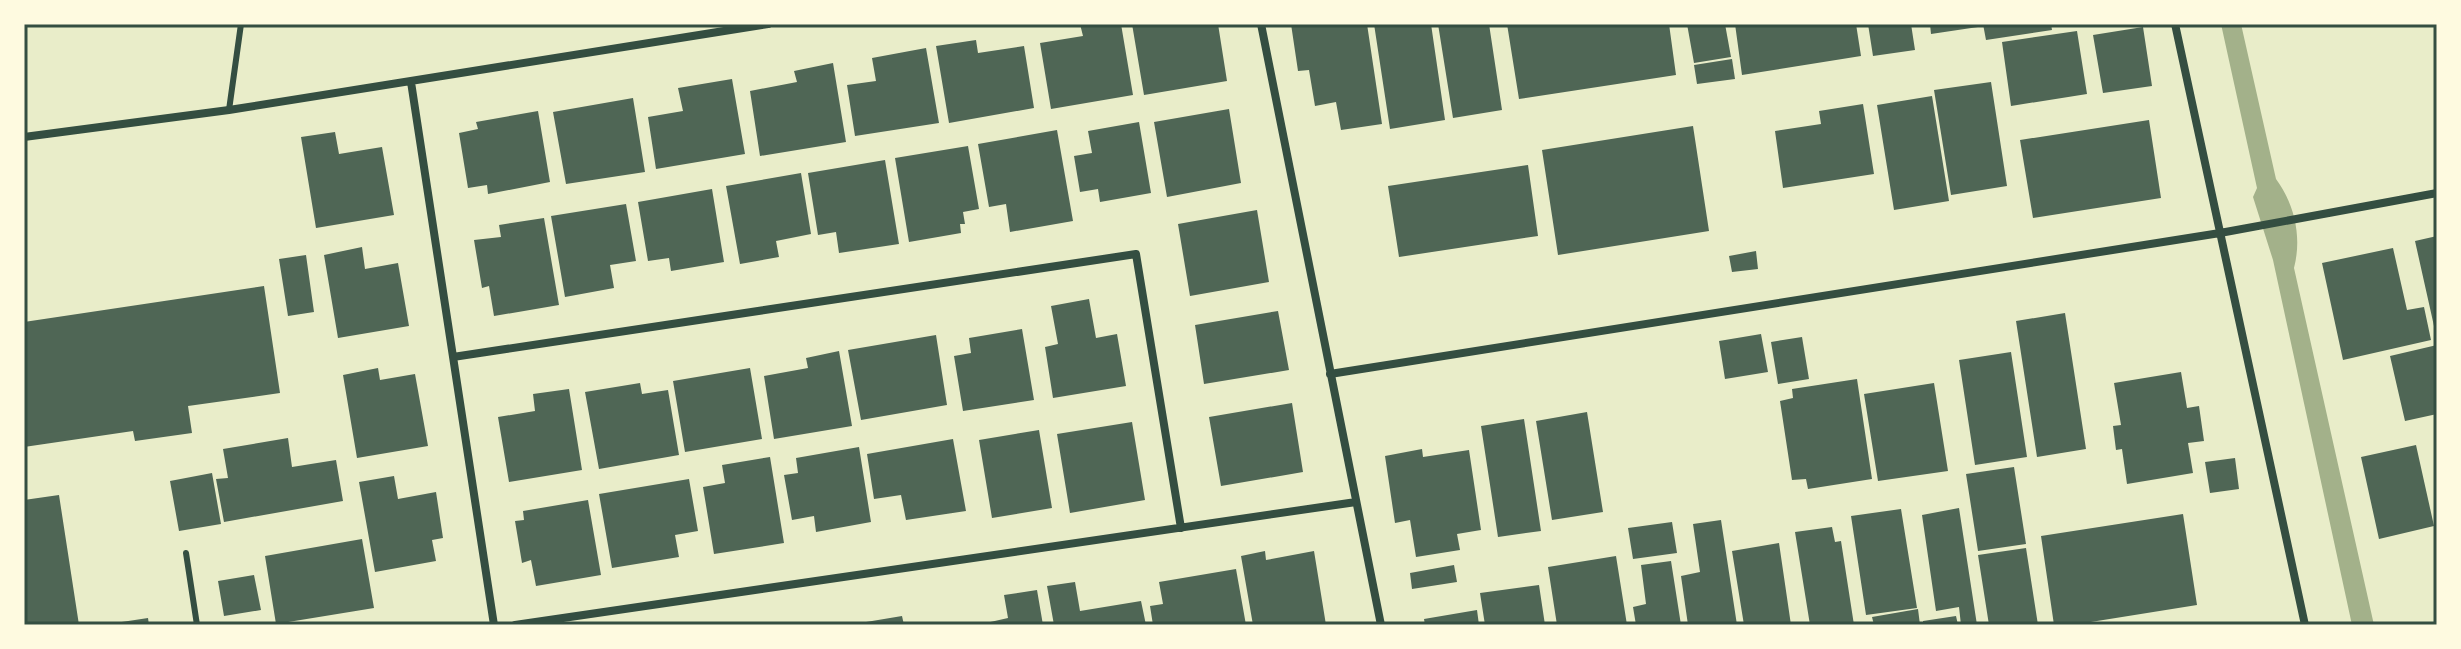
<svg xmlns="http://www.w3.org/2000/svg" width="2461" height="649" viewBox="0 0 2461 649" font-family="Overpass,sans-serif">
  <style>
    .water { fill: #a3b18a }
    .building { fill: #4f6655 }
    .lines { fill: none; stroke-linecap: round; stroke-linejoin: round }
    .service { stroke: #344e41; stroke-width: 6 }
    .minor { stroke: #344e41; stroke-width: 8 }
    .neatline { fill: none; stroke: #344e41; stroke-width: 3 }
  </style>
  <rect width="100%" height="100%" fill="#e9edc9"/>
  <path class="water" d="M 2221,24 L 2241,24 L 2276,179 C 2295,205 2302,237 2294,268 L 2374,625 L 2352,625 L 2273,260 L 2253,197 L 2257,188 Z"/>
  <path class="building" d="M 1080,24 L 1121,24 L 1133,95 L 1051,109 L 1040,43 L 1083,36 Z
    M 1132,24 L 1218,24 L 1227,81 L 1144,95 Z
    M 1291,24 L 1367,24 L 1382,124 L 1341,130 L 1336,102 L 1315,106 L 1309,70 L 1298,71 Z
    M 1374,24 L 1431,24 L 1445,120 L 1390,129 Z
    M 1438,24 L 1489,24 L 1502,110 L 1453,118 Z
    M 1507,24 L 1669,24 L 1676,75 L 1519,99 Z
    M 1687,24 L 1725,24 L 1731,57 L 1694,63 Z
    M 1735,24 L 1856,24 L 1861,56 L 1742,75 Z
    M 1868,24 L 1911,24 L 1915,50 L 1873,56 Z
    M 1930,24 L 1977,24 L 1978,27 L 1931,34 Z
    M 1983,24 L 2051,24 L 2052,30 L 1986,40 Z
    M 2143,27 L 2152,86 L 2103,93 L 2093,35 Z
    M 2077,31 L 2087,94 L 2011,106 L 2002,42 Z
    M 976,40 L 978,53 L 1024,46 L 1034,108 L 949,123 L 936,46 Z
    M 926,48 L 939,123 L 855,136 L 847,85 L 876,81 L 872,58 Z
    M 1732,59 L 1735,79 L 1697,84 L 1694,65 Z
    M 833,63 L 846,142 L 760,156 L 750,91 L 797,82 L 794,71 Z
    M 732,79 L 745,154 L 656,169 L 648,117 L 683,111 L 678,88 Z
    M 1991,82 L 2007,186 L 1951,195 L 1934,90 Z
    M 1932,96 L 1949,201 L 1894,210 L 1877,105 Z
    M 633,98 L 645,172 L 566,184 L 553,112 Z
    M 1863,104 L 1874,174 L 1783,188 L 1775,131 L 1821,124 L 1819,111 Z
    M 1229,109 L 1241,183 L 1167,197 L 1154,122 Z
    M 538,111 L 550,182 L 488,194 L 487,185 L 468,188 L 459,133 L 478,129 L 476,122 Z
    M 2149,120 L 2161,198 L 2033,218 L 2020,140 Z
    M 1139,122 L 1151,193 L 1100,202 L 1098,189 L 1080,192 L 1074,156 L 1092,153 L 1088,131 Z
    M 1693,126 L 1709,231 L 1558,255 L 1542,150 Z
    M 1057,130 L 1073,221 L 1010,232 L 1006,204 L 989,207 L 978,144 Z
    M 335,132 L 339,154 L 382,147 L 394,215 L 316,228 L 301,137 Z
    M 968,146 L 979,209 L 963,212 L 965,224 L 960,224 L 961,233 L 909,242 L 895,158 Z
    M 885,160 L 899,244 L 839,253 L 836,232 L 818,235 L 808,173 Z
    M 1528,165 L 1538,236 L 1399,257 L 1388,186 Z
    M 801,173 L 811,234 L 776,241 L 779,257 L 740,264 L 726,186 Z
    M 712,189 L 724,262 L 671,271 L 669,258 L 648,261 L 638,202 Z
    M 626,204 L 636,261 L 610,265 L 614,288 L 565,297 L 551,216 Z
    M 1257,210 L 1269,282 L 1190,296 L 1178,224 Z
    M 544,218 L 559,305 L 494,316 L 489,286 L 482,288 L 474,240 L 501,237 L 499,225 Z
    M 2437,236 L 2437,334 L 2436,335 L 2415,241 Z
    M 362,247 L 365,269 L 398,263 L 409,326 L 338,338 L 324,255 Z
    M 2393,248 L 2407,310 L 2424,307 L 2431,340 L 2343,360 L 2322,263 Z
    M 1756,251 L 1758,269 L 1732,272 L 1729,256 Z
    M 306,255 L 314,312 L 288,316 L 279,259 Z
    M 264,286 L 280,393 L 188,406 L 192,433 L 135,441 L 133,431 L 24,447 L 24,322 Z
    M 1089,299 L 1096,338 L 1117,334 L 1126,386 L 1053,398 L 1045,347 L 1058,344 L 1051,306 Z
    M 1278,311 L 1289,370 L 1204,384 L 1195,325 Z
    M 2065,313 L 2086,449 L 2037,457 L 2016,321 Z
    M 1022,329 L 1034,400 L 963,411 L 954,356 L 971,353 L 969,338 Z
    M 1761,334 L 1768,372 L 1725,379 L 1719,341 Z
    M 936,335 L 947,405 L 861,420 L 848,350 Z
    M 1802,337 L 1809,379 L 1778,384 L 1771,342 Z
    M 2437,345 L 2437,414 L 2405,421 L 2390,356 Z
    M 839,351 L 852,426 L 774,439 L 764,376 L 808,368 L 806,358 Z
    M 2011,352 L 2027,457 L 1975,465 L 1959,360 Z
    M 378,368 L 380,380 L 415,374 L 428,446 L 357,458 L 343,375 Z
    M 750,368 L 762,439 L 685,452 L 673,381 Z
    M 2181,372 L 2187,408 L 2199,406 L 2204,441 L 2188,443 L 2193,473 L 2127,484 L 2122,449 L 2116,450 L 2113,426 L 2121,425 L 2114,383 Z
    M 1857,379 L 1872,479 L 1808,489 L 1806,479 L 1792,480 L 1780,401 L 1793,398 L 1792,389 Z
    M 640,383 L 642,394 L 668,390 L 679,455 L 599,469 L 585,392 Z
    M 1934,383 L 1948,471 L 1878,481 L 1864,394 Z
    M 569,389 L 582,470 L 509,482 L 498,417 L 535,411 L 533,394 Z
    M 1292,403 L 1303,472 L 1221,486 L 1209,417 Z
    M 1587,412 L 1603,512 L 1552,520 L 1536,421 Z
    M 1524,419 L 1541,531 L 1498,537 L 1481,426 Z
    M 1132,422 L 1145,500 L 1070,513 L 1057,434 Z
    M 1039,430 L 1052,508 L 992,518 L 979,440 Z
    M 288,438 L 292,467 L 336,460 L 343,501 L 224,522 L 216,479 L 228,478 L 223,449 Z
    M 953,439 L 966,511 L 906,520 L 901,495 L 874,499 L 867,454 Z
    M 2416,445 L 2434,526 L 2379,539 L 2361,457 Z
    M 859,447 L 871,522 L 816,532 L 814,516 L 792,520 L 784,475 L 798,473 L 796,458 Z
    M 1422,449 L 1423,457 L 1469,450 L 1481,530 L 1457,534 L 1460,550 L 1416,557 L 1410,520 L 1395,523 L 1385,456 Z
    M 770,457 L 784,543 L 714,554 L 703,487 L 725,483 L 722,465 Z
    M 2235,458 L 2239,489 L 2210,493 L 2205,462 Z
    M 2014,467 L 2026,544 L 1978,551 L 1966,474 Z
    M 212,473 L 221,524 L 179,531 L 170,481 Z
    M 394,476 L 398,499 L 436,492 L 443,538 L 432,540 L 436,561 L 375,572 L 359,482 Z
    M 689,479 L 698,531 L 675,535 L 679,557 L 612,568 L 599,494 Z
    M 59,495 L 79,625 L 24,625 L 24,500 Z
    M 588,500 L 601,575 L 536,586 L 531,560 L 522,563 L 515,521 L 524,520 L 523,511 Z
    M 1959,508 L 1977,625 L 1961,625 L 1959,607 L 1936,611 L 1922,515 Z
    M 1901,509 L 1917,608 L 1866,615 L 1851,516 Z
    M 2183,514 L 2197,605 L 2072,625 L 2054,625 L 2041,536 Z
    M 1721,520 L 1737,625 L 1688,625 L 1681,576 L 1700,572 L 1693,524 Z
    M 1672,522 L 1677,553 L 1633,559 L 1628,528 Z
    M 1832,527 L 1835,542 L 1841,541 L 1854,625 L 1810,625 L 1795,532 Z
    M 362,539 L 374,608 L 276,624 L 265,556 Z
    M 1779,543 L 1791,625 L 1744,625 L 1732,551 Z
    M 2026,548 L 2038,625 L 1989,625 L 1978,555 Z
    M 1265,551 L 1266,560 L 1314,551 L 1326,625 L 1253,625 L 1241,556 Z
    M 1616,556 L 1627,625 L 1557,625 L 1548,567 Z
    M 1671,561 L 1681,625 L 1636,625 L 1633,607 L 1646,604 L 1641,565 Z
    M 1454,565 L 1457,582 L 1412,589 L 1410,573 Z
    M 1236,569 L 1246,625 L 1153,625 L 1150,606 L 1163,604 L 1159,582 Z
    M 254,575 L 261,610 L 224,616 L 218,581 Z
    M 1075,582 L 1080,611 L 1141,601 L 1146,625 L 1054,625 L 1047,586 Z
    M 1539,585 L 1545,625 L 1485,625 L 1480,593 Z
    M 1037,590 L 1043,625 L 977,625 L 1008,618 L 1004,595 Z
    M 1918,609 L 1920,625 L 1874,625 L 1872,617 Z
    M 1477,610 L 1479,625 L 1425,625 L 1424,619 Z
    M 902,616 L 904,625 L 860,625 L 860,623 Z
    M 1956,616 L 1958,625 L 1923,625 L 1923,621 Z
    M 148,618 L 149,625 L 115,625 L 115,623 Z"/>
  <g class="lines">
    <path class="service" d="M 229,110 L 241,24
      M 186,553 L 197,625"/>
    <path class="minor" d="M 1261,24 L 1381,625
      M 2175,24 L 2305,625
      M 411,82 L 494,625
      M 24,137 L 229,110 L 768,24
      M 453,357 L 1136,254 L 1181,528
      M 1330,374 L 2220,233 L 2437,193
      M 515,625 L 1356,502"/>
  </g>
  <rect width="2461" height="649" fill="none" stroke="#fefae0" stroke-width="52"/>
  <rect x="26" y="26" width="2409" height="597" class="neatline"/>
</svg>
